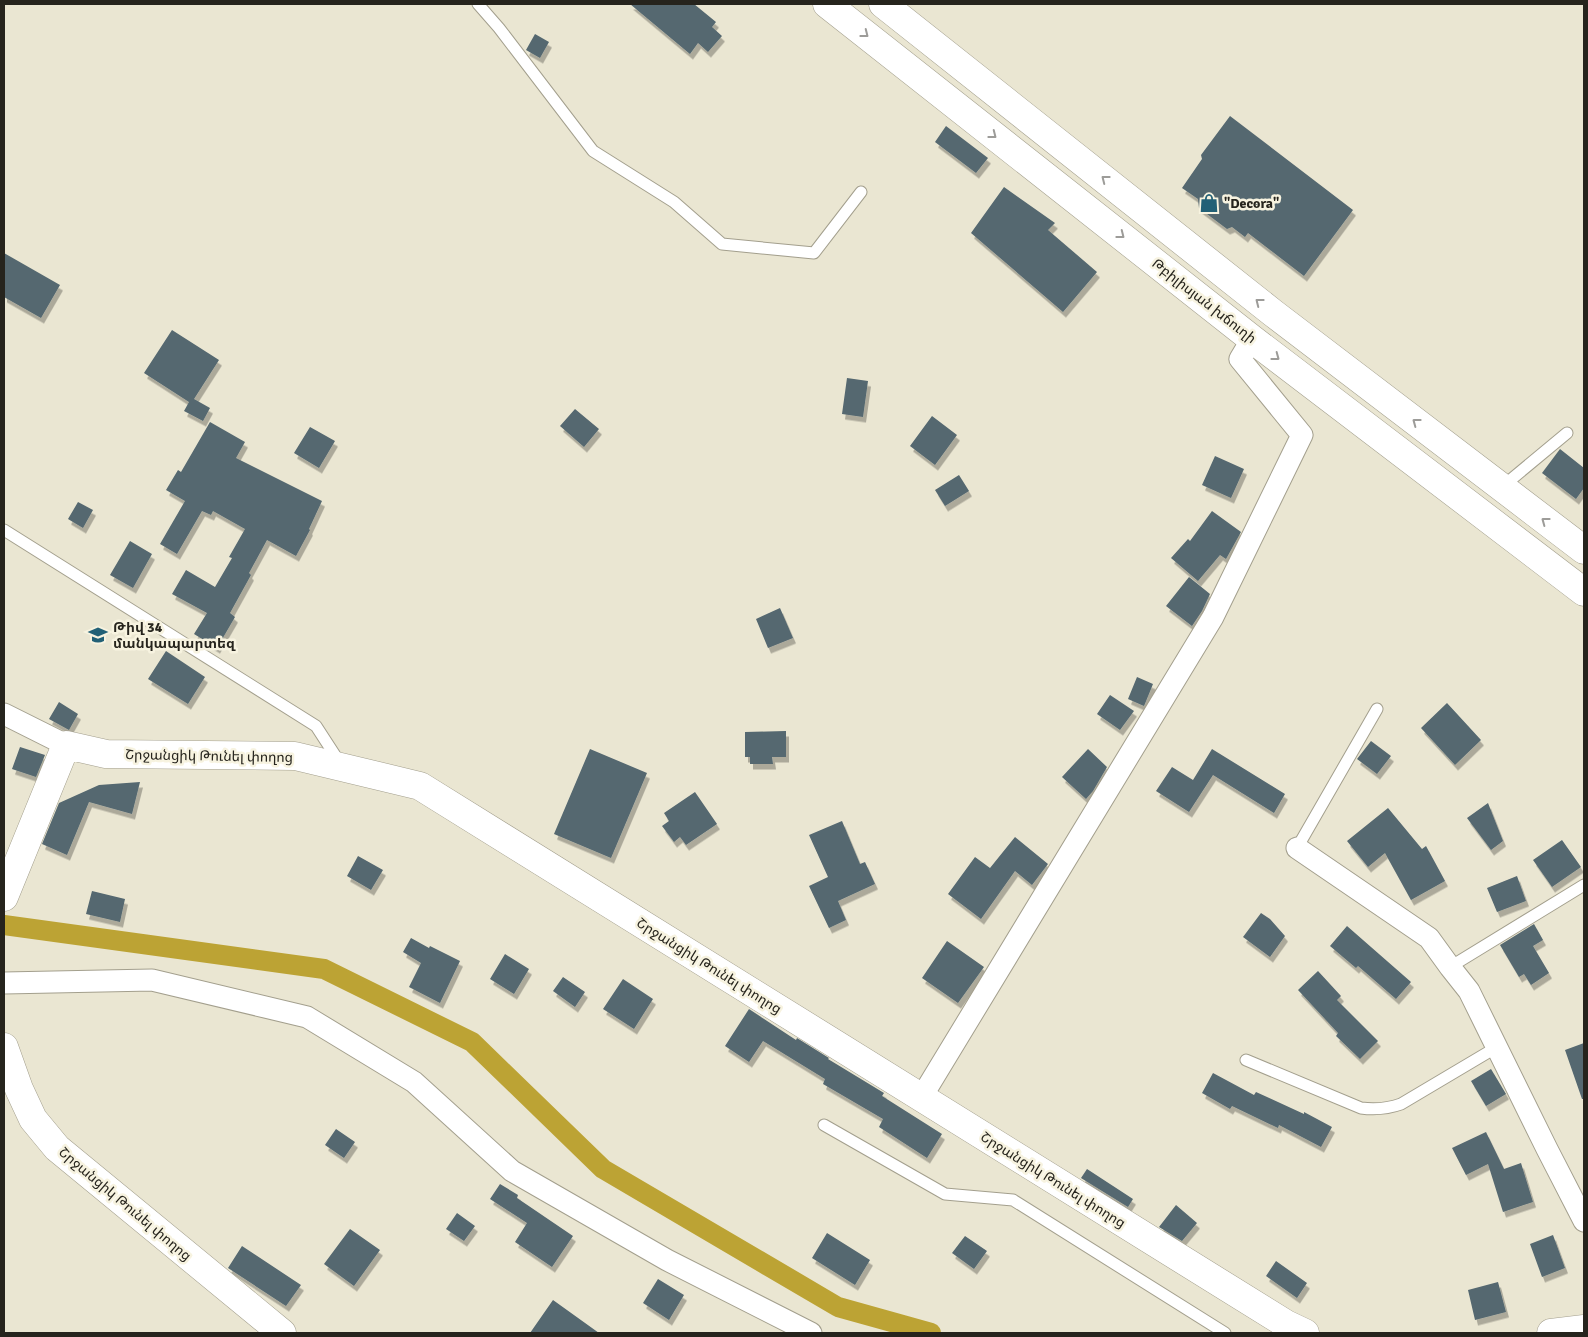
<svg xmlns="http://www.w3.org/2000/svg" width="1588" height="1337" viewBox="0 0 1588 1337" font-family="Signika,'Noto Sans Armenian',sans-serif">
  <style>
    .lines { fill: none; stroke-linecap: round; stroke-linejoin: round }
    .canal { stroke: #bca334; stroke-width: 20 }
    .building { fill: #54676f; filter: url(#shadow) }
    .lane-casing { stroke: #a39f8d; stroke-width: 13 }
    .street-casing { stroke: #a39f8d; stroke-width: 23 }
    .secondary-casing { stroke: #a39f8d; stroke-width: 29 }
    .primary-casing { stroke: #a39f8d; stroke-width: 29 }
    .lane { stroke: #fff; stroke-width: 11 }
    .street { stroke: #fff; stroke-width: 21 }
    .secondary { stroke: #fff; stroke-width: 28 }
    .primary { stroke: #fff; stroke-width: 28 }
    .oneway { stroke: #9d9c99 }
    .labels { text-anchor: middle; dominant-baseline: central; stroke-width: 5; stroke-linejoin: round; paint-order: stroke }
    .poi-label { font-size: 14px; font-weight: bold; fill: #26241d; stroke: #f7f3e0; text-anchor: start }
    .street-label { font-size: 14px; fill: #26241d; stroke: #f7f3e0 }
  </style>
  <defs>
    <filter id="shadow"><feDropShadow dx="3" dy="5.5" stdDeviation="0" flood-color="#0004"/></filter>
  </defs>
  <rect width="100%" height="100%" fill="#eae6d2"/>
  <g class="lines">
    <path class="canal" d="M 4,925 L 324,969 L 472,1042 L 603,1169 L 838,1307 L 931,1333"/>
  </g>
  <path class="building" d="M 630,4 L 694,4 L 716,22 L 712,27 L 722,36 L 708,52 L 698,43 L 690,54 Z
    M 535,34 L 549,42 L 540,58 L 526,50 Z
    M 1230,116 L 1353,210 L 1304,276 L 1248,233 L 1245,237 L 1232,227 L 1227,229 L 1199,208 L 1198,199 L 1182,188 L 1202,159 L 1201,155 Z
    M 946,126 L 988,158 L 976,173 L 935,142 Z
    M 1004,187 L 1055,223 L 1048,230 L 1097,272 L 1063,312 L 971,233 Z
    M 4,253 L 60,285 L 41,318 L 4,297 Z
    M 172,330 L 219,360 L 194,399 L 210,408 L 203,421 L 184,411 L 189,402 L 144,373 Z
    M 847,378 L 868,381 L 863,417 L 842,414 Z
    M 575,409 L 599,429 L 584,447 L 560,426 Z
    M 932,416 L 957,435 L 935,465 L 910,446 Z
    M 210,422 L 245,442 L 236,458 L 322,501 L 309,529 L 310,530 L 296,556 L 267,540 L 249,573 L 251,575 L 230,613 L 235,617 L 217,648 L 194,634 L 207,613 L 172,594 L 186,570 L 215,587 L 232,558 L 229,557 L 245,529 L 213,511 L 211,515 L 202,511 L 177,554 L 160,544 L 185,501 L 166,490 L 178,470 L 181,472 Z
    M 310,427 L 335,441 L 319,468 L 294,453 Z
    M 1560,449 L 1584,468 L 1584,488 L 1576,499 L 1542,473 Z
    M 1215,456 L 1244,469 L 1231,498 L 1202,485 Z
    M 959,475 L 969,491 L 945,506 L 935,490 Z
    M 78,502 L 93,510 L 83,528 L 68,519 Z
    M 1212,511 L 1241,532 L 1226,559 L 1220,555 L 1198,581 L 1171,558 L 1188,539 L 1190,541 Z
    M 130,541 L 152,554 L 133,588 L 110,575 Z
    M 1189,577 L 1210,594 L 1202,611 L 1192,626 L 1166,606 Z
    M 780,608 L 793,638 L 768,648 L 756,619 Z
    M 166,651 L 205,677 L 188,704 L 148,679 Z
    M 1137,677 L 1153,684 L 1144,706 L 1128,699 Z
    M 1110,695 L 1134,711 L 1120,730 L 1097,714 Z
    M 59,702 L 78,714 L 69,730 L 49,719 Z
    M 1447,703 L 1481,740 L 1455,765 L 1421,728 Z
    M 786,731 L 786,757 L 772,757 L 773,764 L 750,764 L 750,757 L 745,757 L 745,732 Z
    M 1371,741 L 1391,756 L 1377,774 L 1357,759 Z
    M 20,747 L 45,755 L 36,777 L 12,769 Z
    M 590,749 L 647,773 L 611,858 L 554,834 Z
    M 1088,749 L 1107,767 L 1093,791 L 1086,799 L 1062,777 Z
    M 1212,749 L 1285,794 L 1274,813 L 1213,775 L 1189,812 L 1156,791 L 1172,767 L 1193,780 Z
    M 140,782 L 132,814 L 89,802 L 67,855 L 42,844 L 59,803 L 99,785 Z
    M 695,792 L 717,824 L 686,845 L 680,837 L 674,842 L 662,826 L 669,821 L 664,813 Z
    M 1488,803 L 1503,841 L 1491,850 L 1467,818 Z
    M 1388,808 L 1422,849 L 1426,846 L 1445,881 L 1411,900 L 1385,853 L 1368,867 L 1347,841 Z
    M 842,821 L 860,864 L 865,862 L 875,884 L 838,901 L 846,920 L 829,928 L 809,886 L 828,877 L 809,835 Z
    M 1015,837 L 1048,864 L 1032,885 L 1015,871 L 981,919 L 948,894 L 975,857 L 990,868 Z
    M 1562,840 L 1581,867 L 1552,887 L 1533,860 Z
    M 358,856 L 383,870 L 371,890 L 347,876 Z
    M 1517,876 L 1526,901 L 1497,912 L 1487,888 Z
    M 92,891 L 125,899 L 120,922 L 86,914 Z
    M 1261,913 L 1270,919 L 1285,936 L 1270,957 L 1243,937 Z
    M 1534,924 L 1543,940 L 1533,946 L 1549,973 L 1531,985 L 1524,974 L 1519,977 L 1500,945 Z
    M 1347,926 L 1411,982 L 1396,999 L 1358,966 L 1356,968 L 1330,946 Z
    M 411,938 L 429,948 L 430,946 L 460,961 L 440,1003 L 409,987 L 421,963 L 403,952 Z
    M 947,941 L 984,967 L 958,1003 L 922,978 Z
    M 505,954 L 529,969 L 514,994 L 490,979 Z
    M 1318,971 L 1341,996 L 1337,1000 L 1378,1041 L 1360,1059 L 1336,1036 L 1338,1033 L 1298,990 Z
    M 563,977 L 585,992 L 575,1007 L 553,991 Z
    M 623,979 L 653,999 L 634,1029 L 603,1009 Z
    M 749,1009 L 796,1040 L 797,1038 L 829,1058 L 828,1059 L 884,1093 L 882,1096 L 942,1134 L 927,1158 L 879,1127 L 883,1119 L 823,1084 L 825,1079 L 763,1041 L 749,1062 L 725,1046 Z
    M 1584,1043 L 1584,1099 L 1582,1099 L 1565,1050 Z
    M 1491,1069 L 1506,1094 L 1486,1106 L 1471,1081 Z
    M 1213,1073 L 1254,1095 L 1256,1092 L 1304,1114 L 1304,1112 L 1332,1127 L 1321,1147 L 1279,1125 L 1278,1128 L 1232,1106 L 1230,1109 L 1202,1093 Z
    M 336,1129 L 355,1142 L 344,1158 L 325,1145 Z
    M 1486,1132 L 1504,1169 L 1521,1163 L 1533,1202 L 1503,1212 L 1488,1164 L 1466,1175 L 1452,1148 Z
    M 1087,1169 L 1133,1199 L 1128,1207 L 1081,1178 Z
    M 500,1184 L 518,1195 L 517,1198 L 573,1236 L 552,1267 L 515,1242 L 527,1223 L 490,1199 Z
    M 1176,1205 L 1197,1223 L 1182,1241 L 1159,1227 Z
    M 457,1213 L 475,1226 L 464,1241 L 446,1229 Z
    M 350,1229 L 380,1250 L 354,1286 L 324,1264 Z
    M 827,1233 L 870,1260 L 855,1285 L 812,1258 Z
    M 1553,1235 L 1565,1268 L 1542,1277 L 1530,1244 Z
    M 965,1236 L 987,1251 L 974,1269 L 952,1253 Z
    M 242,1246 L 301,1285 L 286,1306 L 228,1268 Z
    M 1276,1261 L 1307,1283 L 1297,1298 L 1266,1276 Z
    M 658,1279 L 684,1295 L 669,1320 L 643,1303 Z
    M 1498,1282 L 1506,1312 L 1475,1320 L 1468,1290 Z
    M 553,1300 L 599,1333 L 530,1333 Z"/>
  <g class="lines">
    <g class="lane-casing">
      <path id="lane" d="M 478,4 L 499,28 L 593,151 L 674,202 L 722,244 L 814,253 L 861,192
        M 1502,487 L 1567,433
        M 4,530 L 316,726 L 340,763
        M 1297,848 L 1377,709
        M 1450,967 L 1584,885
        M 1246,1060 L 1361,1108 C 1376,1110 1387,1109 1401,1104 L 1497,1047
        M 824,1125 L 945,1194 L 1013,1200 L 1225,1333"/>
    </g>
    <g class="street-casing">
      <path id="street" d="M 4,714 L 66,745
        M 1297,848 L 1429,938 L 1450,967 L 1469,991 L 1547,1149 L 1584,1221
        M 4,983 L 152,980 L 307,1017 L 414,1082 L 512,1171 L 667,1260 L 811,1333
        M 921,1098 L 1213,617 L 1302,435 L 1240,359 L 1252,339"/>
    </g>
    <g class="secondary-casing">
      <path id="secondary" d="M 4,897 L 66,745 L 106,754 L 295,756 L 420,786 L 1286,1324 L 1305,1333
        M 4,1047 L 19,1089 L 33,1119 L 57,1148 L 282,1333
        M 1551,1333 L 1584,1329"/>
    </g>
    <g class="primary-casing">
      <path id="primary" d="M 827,4 L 1252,339 L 1584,592
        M 883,4 L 1273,313 L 1584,550"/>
    </g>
    <use href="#lane" class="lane"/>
    <use href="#street" class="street"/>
    <use href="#secondary" class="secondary"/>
    <use href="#primary" class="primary"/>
  </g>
  <defs><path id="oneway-chevron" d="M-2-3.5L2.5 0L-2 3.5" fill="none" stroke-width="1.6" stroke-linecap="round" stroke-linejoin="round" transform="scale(1.25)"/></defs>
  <g class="oneway">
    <use href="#oneway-chevron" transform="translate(865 34) rotate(38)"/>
    <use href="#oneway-chevron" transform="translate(993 135) rotate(38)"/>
    <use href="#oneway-chevron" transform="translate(1105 179) rotate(-142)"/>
    <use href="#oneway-chevron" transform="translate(1121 235) rotate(38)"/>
    <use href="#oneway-chevron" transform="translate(1259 302) rotate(-142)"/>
    <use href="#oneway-chevron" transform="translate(1276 357) rotate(37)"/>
    <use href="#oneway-chevron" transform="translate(1416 422) rotate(-143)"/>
    <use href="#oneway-chevron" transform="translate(1545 521) rotate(-143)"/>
  </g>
  <defs>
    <g id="shop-bare" transform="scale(1.5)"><path d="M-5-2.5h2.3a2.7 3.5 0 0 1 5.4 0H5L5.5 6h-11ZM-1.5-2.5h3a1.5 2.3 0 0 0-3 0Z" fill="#226076" stroke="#f7f3e0" stroke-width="2.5" paint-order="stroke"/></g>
    <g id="school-bare" transform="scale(1.5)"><path d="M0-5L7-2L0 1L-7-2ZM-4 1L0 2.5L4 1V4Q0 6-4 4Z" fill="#226076" stroke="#f7f3e0" stroke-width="2.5" paint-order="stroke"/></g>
  </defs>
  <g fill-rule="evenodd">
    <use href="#shop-bare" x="1209" y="203"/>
    <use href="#school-bare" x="98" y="635"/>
  </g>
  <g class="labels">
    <g class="poi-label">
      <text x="1224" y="203">"Decora"</text>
      <text x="113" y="627">Թիվ 34<tspan x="113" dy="16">մանկապարտեզ</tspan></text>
    </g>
    <g class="street-label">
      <text transform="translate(1204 301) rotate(38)">Թբիլիսյան խճուղի</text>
      <text transform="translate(209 756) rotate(1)">Շրջանցիկ Թունել փողոց</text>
      <text transform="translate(709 966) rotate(32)">Շրջանցիկ Թունել փողոց</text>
      <text transform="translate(1053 1180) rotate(32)">Շրջանցիկ Թունել փողոց</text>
      <text transform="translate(125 1204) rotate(40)">Շրջանցիկ Թունել փողոց</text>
    </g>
  </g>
  <rect width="1588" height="1337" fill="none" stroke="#26241d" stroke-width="10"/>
</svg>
